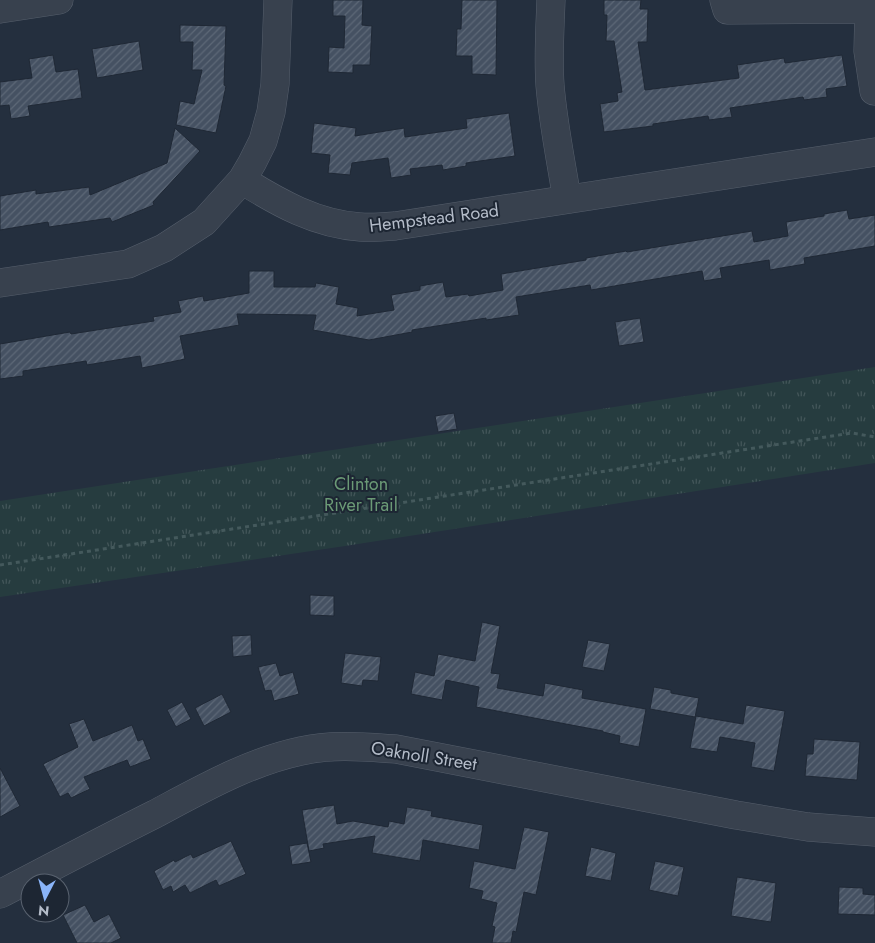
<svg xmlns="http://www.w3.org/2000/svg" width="875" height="943" viewBox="0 0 875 943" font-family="Jost,sans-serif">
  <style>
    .grass { fill: url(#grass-tufts) }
    .building { fill: url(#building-hatch); stroke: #1f2835 }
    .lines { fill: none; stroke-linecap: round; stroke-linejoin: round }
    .minor-casing { stroke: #565f6c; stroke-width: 29 }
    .path { stroke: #44595c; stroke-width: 3; stroke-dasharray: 4 4; stroke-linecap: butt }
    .minor { stroke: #38414e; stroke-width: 28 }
    .labels { text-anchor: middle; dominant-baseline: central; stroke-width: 4; stroke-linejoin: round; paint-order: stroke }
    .street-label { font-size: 18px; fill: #b4bcc9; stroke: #1d2633 }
    .park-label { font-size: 18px; fill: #6b9a76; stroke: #1d2633 }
  </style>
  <defs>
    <pattern id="grass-tufts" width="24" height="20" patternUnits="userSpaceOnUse" patternTransform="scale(1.25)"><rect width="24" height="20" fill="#263c3f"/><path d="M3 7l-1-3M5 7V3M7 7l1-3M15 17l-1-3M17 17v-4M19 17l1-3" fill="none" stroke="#435659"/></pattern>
    <pattern id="building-hatch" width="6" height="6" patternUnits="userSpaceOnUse" patternTransform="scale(1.25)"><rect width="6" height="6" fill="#455162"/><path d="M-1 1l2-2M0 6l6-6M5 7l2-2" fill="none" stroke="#5d6877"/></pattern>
  </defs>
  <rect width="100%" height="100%" fill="#242f3e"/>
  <path class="grass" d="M 875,367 L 875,463 L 345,546 L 0,597 L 0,501 Z"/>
  <path class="building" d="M 333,0 L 363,0 L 362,25 L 372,26 L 370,65 L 353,65 L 353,73 L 328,72 L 329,47 L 344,48 L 345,16 L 333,16 Z
    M 462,0 L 497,0 L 496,75 L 472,74 L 472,56 L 456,56 L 457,29 L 461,29 Z
    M 604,0 L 641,0 L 640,9 L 648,9 L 647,42 L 638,42 L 645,90 L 739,78 L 737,65 L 784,58 L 785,63 L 842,55 L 847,86 L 826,89 L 827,97 L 804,100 L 803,97 L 730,108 L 732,117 L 709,120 L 708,116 L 653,124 L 653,126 L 604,132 L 600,104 L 618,101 L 617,93 L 622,92 L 614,41 L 606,41 L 607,15 L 604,15 Z
    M 180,25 L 226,26 L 224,85 L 226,86 L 216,133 L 176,125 L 180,101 L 194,104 L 202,70 L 192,70 L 193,42 L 180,42 Z
    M 139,41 L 143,70 L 97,78 L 92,49 Z
    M 53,55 L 56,72 L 78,69 L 82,98 L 28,106 L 30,116 L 11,119 L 9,105 L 0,106 L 0,82 L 32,78 L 29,59 Z
    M 509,113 L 515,156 L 466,163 L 466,166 L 443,170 L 442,165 L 410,169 L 411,175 L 391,178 L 388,158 L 352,163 L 350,175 L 328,173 L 330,155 L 311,153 L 314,123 L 356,128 L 355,136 L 404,128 L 405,137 L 467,128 L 466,119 Z
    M 175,128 L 200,151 L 153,202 L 154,205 L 112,222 L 110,218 L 49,227 L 48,222 L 0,230 L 0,196 L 36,190 L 36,194 L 89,187 L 90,195 L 167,163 Z
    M 847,210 L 849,219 L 875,215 L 875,246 L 804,258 L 805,264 L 770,270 L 769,260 L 720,268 L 722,278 L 704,281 L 702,271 L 591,290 L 590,285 L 516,297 L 519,315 L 486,320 L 486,318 L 412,330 L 412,332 L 369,340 L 313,330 L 316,315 L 237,314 L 239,325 L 180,336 L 185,359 L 142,368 L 140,356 L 87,365 L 86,361 L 23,371 L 23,376 L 0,379 L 0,344 L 70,332 L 71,334 L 154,321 L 153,317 L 181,312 L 178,301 L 203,296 L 204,301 L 249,293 L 249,271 L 274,271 L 274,287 L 315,287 L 316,283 L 339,287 L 336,304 L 358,308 L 357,316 L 394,310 L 391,295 L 420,290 L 420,286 L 443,282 L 446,297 L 468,294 L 469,296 L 503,290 L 501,274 L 586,260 L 586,258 L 626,251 L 627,252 L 752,231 L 754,242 L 788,236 L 786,222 L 824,216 L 824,214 Z
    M 640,318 L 644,342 L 619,346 L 615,322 Z
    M 454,413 L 457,429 L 438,432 L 435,416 Z
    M 310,595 L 334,596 L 334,616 L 310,615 Z
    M 482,622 L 500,626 L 491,673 L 500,674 L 497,688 L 543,696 L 545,683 L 583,690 L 582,698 L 646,709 L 639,747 L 619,743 L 620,736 L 603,732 L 603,731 L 476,707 L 479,687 L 446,680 L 442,700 L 411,694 L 415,672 L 434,676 L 438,654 L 475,661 Z
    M 251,635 L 252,655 L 233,657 L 232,636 Z
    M 588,640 L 610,644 L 604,671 L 582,667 Z
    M 345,653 L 381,657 L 378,681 L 363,680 L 362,686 L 341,683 Z
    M 276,663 L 280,676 L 293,672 L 299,694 L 274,701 L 271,690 L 265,691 L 258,667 Z
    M 654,687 L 671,690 L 671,693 L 699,698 L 695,717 L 650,709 Z
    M 222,694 L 231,712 L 204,726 L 195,708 Z
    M 182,702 L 191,719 L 176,727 L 167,710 Z
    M 746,705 L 785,711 L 774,771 L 751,767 L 755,743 L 720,737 L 717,752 L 690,748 L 696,716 L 743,724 Z
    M 84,719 L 93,741 L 132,725 L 138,741 L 143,739 L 151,759 L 130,767 L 127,760 L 84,777 L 90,789 L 71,798 L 68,793 L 60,797 L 43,764 L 78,747 L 69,724 Z
    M 814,739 L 860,742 L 857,780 L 805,776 L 807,754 L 813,754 Z
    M 0,768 L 20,806 L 0,817 Z
    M 334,805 L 337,824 L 353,821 L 388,827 L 389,821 L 404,824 L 407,807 L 432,811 L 431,816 L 483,825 L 479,850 L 423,840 L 420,861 L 372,853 L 375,836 L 323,844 L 324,848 L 309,851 L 302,810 Z
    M 524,827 L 549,832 L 536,895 L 524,892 L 516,932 L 513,931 L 511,943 L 492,943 L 495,927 L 492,926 L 497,903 L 481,899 L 483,891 L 469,888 L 474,861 L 515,869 Z
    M 231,841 L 246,874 L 219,886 L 216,880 L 190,893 L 185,885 L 173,892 L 171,886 L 163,890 L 154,871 L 174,860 L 175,862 L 191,854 L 193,858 Z
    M 307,843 L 311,862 L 292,865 L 289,846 Z
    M 591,847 L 616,853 L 611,881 L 585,876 Z
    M 655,861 L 684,867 L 678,896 L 649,890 Z
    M 737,877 L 776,883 L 771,922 L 731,916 Z
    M 839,887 L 863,888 L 863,894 L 875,895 L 875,915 L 838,914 Z
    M 85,905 L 94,922 L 109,914 L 121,938 L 111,943 L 77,943 L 63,915 Z"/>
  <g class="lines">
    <g class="minor-casing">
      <path id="minor" d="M 551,0 C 550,28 548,57 550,85 C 553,123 561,161 567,199
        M 724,0 L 727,10 L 869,9 L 868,51 L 874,91
        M 0,9 L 59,0
        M 242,180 C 279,203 316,224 360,227 C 371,228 383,227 395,226 L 875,152
        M 0,283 L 128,264 L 164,248 L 204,222 L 242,180 L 252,163 L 263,141 L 271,112 L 275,84 L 278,0
        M 0,894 C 52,867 103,840 155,814 C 202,789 249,762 301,751 C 333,744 364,747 396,749 L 736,815 L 808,827 L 875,832"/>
    </g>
    <path class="path" d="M 0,565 L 819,438 L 852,433 L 875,437"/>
    <use href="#minor" class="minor"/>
  </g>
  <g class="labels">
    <g class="street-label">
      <text transform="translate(434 218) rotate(-7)">Hempstead Road</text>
      <text transform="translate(424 756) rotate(9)">Oaknoll Street</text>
    </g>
    <g class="park-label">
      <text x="361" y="484">Clinton<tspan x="361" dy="21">River Trail</tspan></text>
    </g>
  </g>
  <g transform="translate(45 898) rotate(186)"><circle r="24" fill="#1d2633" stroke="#59626f"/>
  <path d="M0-4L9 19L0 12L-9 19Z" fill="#8ab4f8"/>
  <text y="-8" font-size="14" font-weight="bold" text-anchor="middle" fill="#b4bcc9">N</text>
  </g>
</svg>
